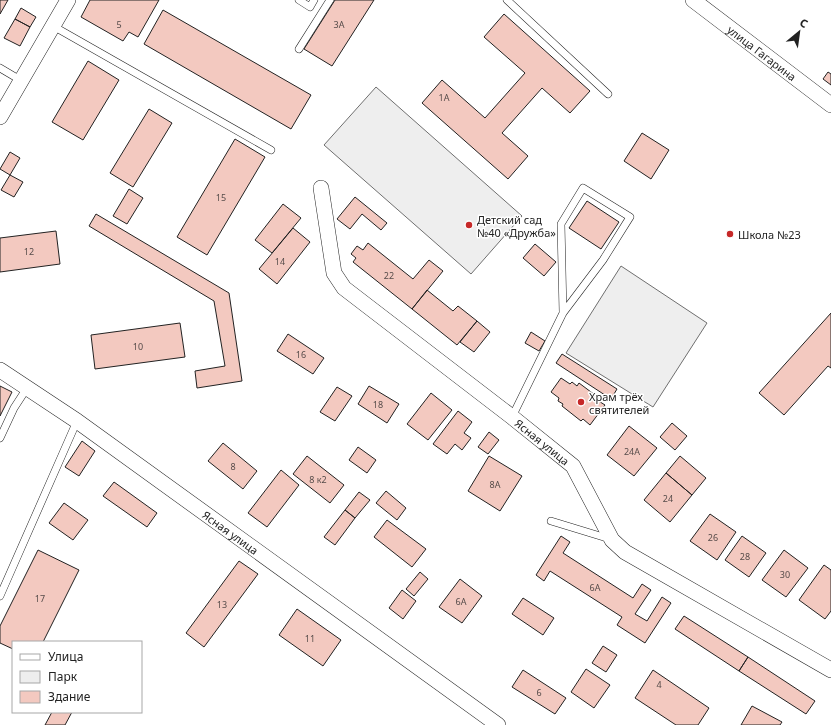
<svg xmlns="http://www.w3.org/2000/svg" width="831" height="725" viewBox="0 0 831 725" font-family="'Noto Sans',sans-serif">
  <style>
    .green { fill: #eee; stroke: #6f6f6f }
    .building { fill: #f3c9c0; stroke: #222 }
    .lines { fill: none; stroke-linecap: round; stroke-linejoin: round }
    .service-casing { stroke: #222; stroke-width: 8 }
    .minor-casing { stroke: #222; stroke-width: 16 }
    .service { stroke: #fff; stroke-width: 7 }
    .minor { stroke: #fff; stroke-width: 15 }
    .poi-dot { fill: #c62828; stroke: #fff; stroke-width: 1.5 }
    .labels { text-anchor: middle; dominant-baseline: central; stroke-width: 3; stroke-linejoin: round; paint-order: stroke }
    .number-label { font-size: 9px; fill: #564c4a }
    .street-label { font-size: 11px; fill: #222; stroke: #fff }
    .poi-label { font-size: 11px; fill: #222; stroke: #fff; text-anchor: start }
  </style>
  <rect width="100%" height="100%" fill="#fff"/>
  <path class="green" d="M 376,87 L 522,216 L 471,274 L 324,145 Z
    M 621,266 L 707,323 L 653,407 L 566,353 Z"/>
  <path class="building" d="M 0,0 L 8,0 L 0,14 Z
    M 90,0 L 159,0 L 138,37 L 129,32 L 123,41 L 81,17 Z
    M 335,0 L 374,0 L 332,66 L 304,49 Z
    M 21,8 L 36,17 L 30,27 L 15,19 Z
    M 163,10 L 311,95 L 291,129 L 144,44 Z
    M 504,14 L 590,91 L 570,113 L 542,88 L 502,133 L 528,156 L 508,179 L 422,103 L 442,80 L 485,118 L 525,73 L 484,37 Z
    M 15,19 L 30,27 L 20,46 L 4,38 Z
    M 88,61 L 119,80 L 83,140 L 52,122 Z
    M 828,72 L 831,74 L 831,85 L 823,79 Z
    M 149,109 L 172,123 L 133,187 L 110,173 Z
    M 642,133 L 669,150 L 651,179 L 624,161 Z
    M 235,139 L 265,157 L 207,255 L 177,237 Z
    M 10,152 L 20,158 L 10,175 L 0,169 Z
    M 10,175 L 23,182 L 14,197 L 1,190 Z
    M 129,189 L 143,198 L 127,224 L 113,216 Z
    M 355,197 L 387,223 L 381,230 L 362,214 L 350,229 L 337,219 Z
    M 587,201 L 619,222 L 601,249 L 569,228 Z
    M 283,204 L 301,218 L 272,253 L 255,240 Z
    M 96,214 L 229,293 L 242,381 L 197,388 L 195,371 L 225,366 L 214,301 L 89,226 Z
    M 293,228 L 310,242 L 277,284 L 259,269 Z
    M 56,231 L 60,264 L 0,272 L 0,238 Z
    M 368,243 L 413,279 L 429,260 L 443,271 L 412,309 L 353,262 L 356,258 L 351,254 L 357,246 L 363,250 Z
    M 535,244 L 556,262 L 544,276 L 523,258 Z
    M 427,290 L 453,311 L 458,306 L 477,321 L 457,345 L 412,309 Z
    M 831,313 L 831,368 L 828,366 L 784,415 L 759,393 Z
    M 477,321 L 490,332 L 474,352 L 460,342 Z
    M 180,323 L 185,357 L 95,369 L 91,335 Z
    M 531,332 L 545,341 L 539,351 L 525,343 Z
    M 288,334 L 324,358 L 313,374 L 277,351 Z
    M 562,354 L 617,389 L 611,399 L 556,363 Z
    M 561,378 L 570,384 L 572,382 L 577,386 L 579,383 L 599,398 L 597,400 L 605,405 L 590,425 L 583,419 L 581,421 L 562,406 L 563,404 L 558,401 L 559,398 L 551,392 Z
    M 0,386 L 12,392 L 0,416 Z
    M 369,386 L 399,404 L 387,423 L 358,404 Z
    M 337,387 L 352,396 L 335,421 L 320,412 Z
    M 431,393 L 452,410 L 428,440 L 407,424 Z
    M 458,411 L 472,422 L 464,433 L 471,438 L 462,450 L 455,444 L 447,454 L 433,444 Z
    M 672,423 L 687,436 L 675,450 L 660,437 Z
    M 629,426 L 657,448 L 634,476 L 607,455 Z
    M 489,432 L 499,440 L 488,454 L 478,447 Z
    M 82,441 L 95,451 L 79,476 L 65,467 Z
    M 223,443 L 257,471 L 243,489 L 208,461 Z
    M 358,447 L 376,460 L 367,473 L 349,460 Z
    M 307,456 L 344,485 L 330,503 L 293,474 Z
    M 489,456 L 522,476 L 500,511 L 468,491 Z
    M 680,456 L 706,478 L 692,495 L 666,473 Z
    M 281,470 L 299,485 L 267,527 L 248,513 Z
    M 666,473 L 692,495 L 670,522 L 644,500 Z
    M 114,482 L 157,513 L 147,527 L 103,496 Z
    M 386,491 L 406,508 L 397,520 L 376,503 Z
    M 359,492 L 370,500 L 355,518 L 345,510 Z
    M 64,503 L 88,520 L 73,540 L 49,523 Z
    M 345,510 L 355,518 L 335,545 L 324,537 Z
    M 710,514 L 736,532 L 717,560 L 690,541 Z
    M 387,520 L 426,549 L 412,567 L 374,537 Z
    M 561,536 L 570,542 L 563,553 L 633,598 L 642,584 L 651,590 L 635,614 L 647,621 L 662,597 L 671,603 L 645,643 L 617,625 L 622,617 L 550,571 L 544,581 L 536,575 Z
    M 742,536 L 766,553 L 749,577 L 725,560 Z
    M 38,550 L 79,570 L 43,642 L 13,642 L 13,649 L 0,643 L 0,626 Z
    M 784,550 L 808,568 L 786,597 L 762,580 Z
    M 239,561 L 258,574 L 204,647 L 186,633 Z
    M 824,565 L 831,570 L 831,611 L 825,619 L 799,600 Z
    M 420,572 L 428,579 L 414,596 L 406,589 Z
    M 460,579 L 482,596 L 462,623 L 439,607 Z
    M 402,590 L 416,601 L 403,619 L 389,608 Z
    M 523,598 L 554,618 L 543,635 L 512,614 Z
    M 297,609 L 341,640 L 323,666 L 279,635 Z
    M 684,616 L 748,657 L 739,671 L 675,629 Z
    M 603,646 L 617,655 L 606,672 L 592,663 Z
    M 748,657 L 815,701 L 806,714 L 739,671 Z
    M 586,669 L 610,685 L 594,708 L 571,692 Z
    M 523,670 L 566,698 L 555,714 L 512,687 Z
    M 653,670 L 709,708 L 698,725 L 676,725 L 635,698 Z
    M 752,706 L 782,722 L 780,725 L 741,725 Z
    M 52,712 L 72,712 L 65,725 L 45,725 Z"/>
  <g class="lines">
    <g class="service-casing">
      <path id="service" d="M 299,0 L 310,7 L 314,0
        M 507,0 L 608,94
        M 53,26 L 271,150
        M 299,49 L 330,0
        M 0,68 L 22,81
        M 512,417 L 563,313 L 603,260 L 630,217 L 583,188 L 561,224 L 563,313
        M 0,438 L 14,408 L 27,388
        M 551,521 L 610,539
        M 0,596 L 77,421"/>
    </g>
    <g class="minor-casing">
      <g id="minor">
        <path id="s1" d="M 693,0 L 831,105"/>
        <path d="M 0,117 L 68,0"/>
        <path id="s2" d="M 321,188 L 334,273 L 344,288 L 512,417 L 573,466 L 612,540 L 625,552 L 831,670"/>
        <path id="s3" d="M 0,370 L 77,421 L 498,725"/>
      </g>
    </g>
    <use href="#service" class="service"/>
    <use href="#minor" class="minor"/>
  </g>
  <g class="poi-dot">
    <circle cx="469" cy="225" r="4"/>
    <circle cx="730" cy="234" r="4"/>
    <circle cx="581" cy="402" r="4"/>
  </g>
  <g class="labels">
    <g class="number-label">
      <text x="119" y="24">5</text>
      <text x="339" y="24">3А</text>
      <text x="444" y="97">1А</text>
      <text x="221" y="197">15</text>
      <text x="29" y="251">12</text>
      <text x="280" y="261">14</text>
      <text x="389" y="275">22</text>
      <text x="138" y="346">10</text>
      <text x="301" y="354">16</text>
      <text x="378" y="404">18</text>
      <text x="632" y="451">24А</text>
      <text x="233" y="466">8</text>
      <text x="318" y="479">8 к2</text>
      <text x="495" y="484">8А</text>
      <text x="668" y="498">24</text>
      <text x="713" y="537">26</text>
      <text x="745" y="556">28</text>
      <text x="785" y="574">30</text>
      <text x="595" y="587">6А</text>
      <text x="40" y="598">17</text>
      <text x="461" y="601">6А</text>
      <text x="222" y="604">13</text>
      <text x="310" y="638">11</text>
      <text x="659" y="684">4</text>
      <text x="539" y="692">6</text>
    </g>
    <g class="street-label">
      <text stroke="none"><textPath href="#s1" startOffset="87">улица Гагарина</textPath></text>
      <text stroke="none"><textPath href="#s2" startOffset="355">Ясная улица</textPath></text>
      <text stroke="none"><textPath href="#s3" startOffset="282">Ясная улица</textPath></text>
    </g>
    <g class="poi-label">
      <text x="477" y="219">Детский сад<tspan x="477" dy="13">№40 «Дружба»</tspan></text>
      <text x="738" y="234">Школа №23</text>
      <text x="589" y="396">Храм трёх<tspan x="589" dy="13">святителей</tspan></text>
    </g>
  </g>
  <rect x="12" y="641" width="130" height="72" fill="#ffffff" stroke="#a7a7a7"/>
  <rect x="20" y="654" width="20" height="6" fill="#ffffff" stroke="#a7a7a7"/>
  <text x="48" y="661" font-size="12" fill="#222222">Улица</text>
  <rect x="20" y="671" width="20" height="12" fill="#eeeeee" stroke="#a7a7a7"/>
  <text x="48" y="681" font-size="12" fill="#222222">Парк</text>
  <rect x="20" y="691" width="20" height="12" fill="#f3c9c0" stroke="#a7a7a7"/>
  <text x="48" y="701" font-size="12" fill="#222222">Здание</text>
  <g transform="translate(799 32) rotate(29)" stroke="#ffffff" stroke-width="3" paint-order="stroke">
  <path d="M0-3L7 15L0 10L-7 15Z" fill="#222222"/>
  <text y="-6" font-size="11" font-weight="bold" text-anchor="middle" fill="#222222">С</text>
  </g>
</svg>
